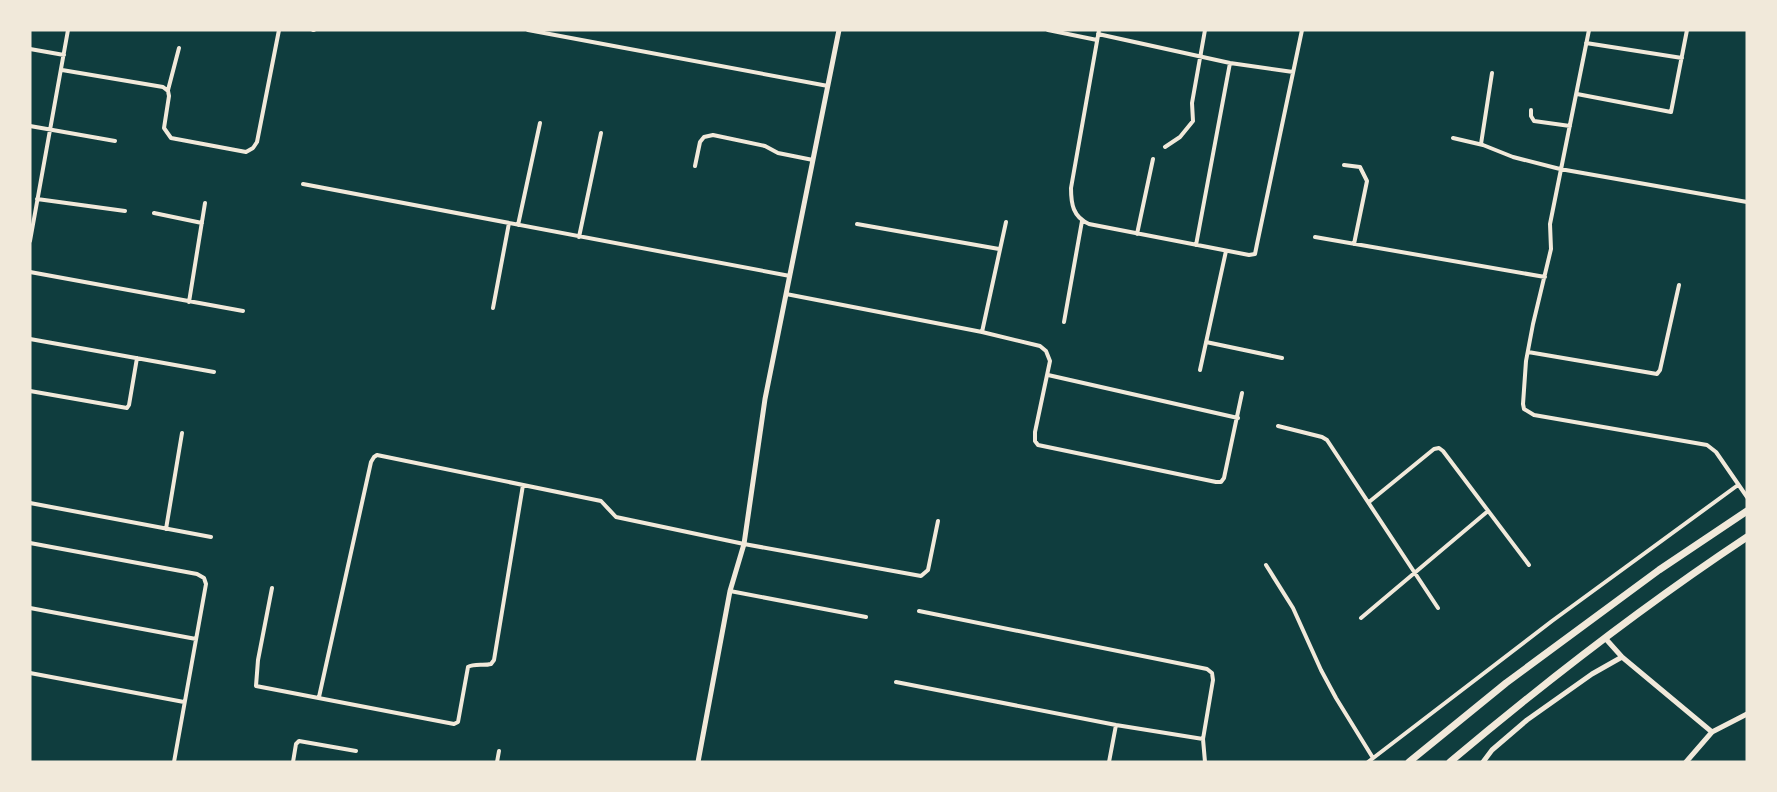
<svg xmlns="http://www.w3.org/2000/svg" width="1777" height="792" viewBox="0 0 1777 792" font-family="'Nunito Sans',sans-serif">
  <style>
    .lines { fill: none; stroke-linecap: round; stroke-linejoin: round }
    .minor { stroke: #f1e9da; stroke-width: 4 }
    .tertiary { stroke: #f1e9da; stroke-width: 5 }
    .secondary { stroke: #f1e9da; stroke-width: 5 }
    .trunk { stroke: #f1e9da; stroke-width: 7 }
  </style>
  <rect width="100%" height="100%" fill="#0f3d3e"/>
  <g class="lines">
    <path class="minor" d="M 313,30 L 314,30
      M 528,30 L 828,86
      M 1048,30 L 1097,40
      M 1099,30 L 1071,188 C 1071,204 1073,217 1089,224 L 1249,255 L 1255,254 L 1257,244 L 1302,30
      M 1589,30 L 1550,224 L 1551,249 L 1533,324 L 1526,361 L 1523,404 L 1524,409 L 1534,415 L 1707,445 L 1716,452 L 1747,497
      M 1098,34 L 1230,63 L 1293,72
      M 1586,43 L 1682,58
      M 30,49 L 64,55
      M 62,70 L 163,87 L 168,91 L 169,96 L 164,128 L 171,138 L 246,152 L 253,148 L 257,142 L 279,30
      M 168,90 L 179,48
      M 1577,94 L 1671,112 L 1687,30
      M 1531,110 L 1531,116 L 1534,121 L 1570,126
      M 30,126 L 115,141
      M 1453,138 L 1483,145 L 1513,157 L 1560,169 L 1747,202
      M 1481,144 L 1492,73
      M 1165,147 L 1180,137 L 1193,121 L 1192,103 L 1205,30
      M 1344,165 L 1360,167 L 1367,181 L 1354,244
      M 695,166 L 700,142 L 704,137 L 713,135 L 765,146 L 778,153 L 813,160
      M 303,184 L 790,276
      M 37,199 L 125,211
      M 154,213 L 202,223
      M 857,224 L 999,249
      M 518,225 L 540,123
      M 1137,234 L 1153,159
      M 579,237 L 601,133
      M 1315,237 L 1545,277
      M 30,241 L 68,30
      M 1196,245 L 1230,63
      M 30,272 L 243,311
      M 786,294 L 982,332 L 1040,346 L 1046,351 L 1050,361 L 1035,432 L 1035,441 L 1038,445 L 1216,482 L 1221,482 L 1224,478 L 1242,393
      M 189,302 L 205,203
      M 493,308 L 509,223
      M 1064,322 L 1082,221
      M 982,332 L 1006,222
      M 30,339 L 214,372
      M 1206,342 L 1282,358
      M 1528,352 L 1657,374 L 1660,370 L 1679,285
      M 1200,370 L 1226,251
      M 1048,375 L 1238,418
      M 30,391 L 127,408 L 129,405 L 137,358
      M 1278,426 L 1322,437 L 1327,440 L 1438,608
      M 1369,502 L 1434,449 L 1439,448 L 1443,451 L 1529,565
      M 30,503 L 211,537
      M 166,529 L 182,433
      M 30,543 L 197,574 L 204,578 L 206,584 L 174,762
      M 1266,565 L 1293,608 L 1321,670 L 1336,698 L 1373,758
      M 272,588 L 258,660 L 256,686 L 454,724 L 458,722 L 468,667 C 474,663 484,666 491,664 L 494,660 L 523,485
      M 730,591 L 866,617
      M 30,608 L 196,639
      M 919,611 L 1207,669 L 1212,673 L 1213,680 L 1203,739 L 1205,762
      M 1361,618 L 1488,511
      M 30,673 L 184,702
      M 896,682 L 1116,725 L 1203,739
      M 319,697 L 371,462 L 374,457 L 377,455 L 601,501 L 616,517 L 744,544 L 921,576 L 928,570 L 938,521
      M 293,762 L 296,744 L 299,741 L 356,751
      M 497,762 L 499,751
      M 1109,762 L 1116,725
      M 1368,762 L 1552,621 L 1738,485"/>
    <path class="tertiary" d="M 1605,638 L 1622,657 L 1712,732
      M 1483,762 L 1492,750 L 1527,720 L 1592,674 L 1622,657
      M 1686,762 L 1712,732 L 1747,714"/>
    <path class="secondary" d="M 698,762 L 730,591 L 744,544 L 765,399 L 839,30"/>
    <path class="trunk" d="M 1409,762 L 1506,683 L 1659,570 L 1747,511
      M 1450,762 C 1545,682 1643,606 1747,537"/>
  </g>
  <rect width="1777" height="792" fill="none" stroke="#f1e9da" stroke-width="63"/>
</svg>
